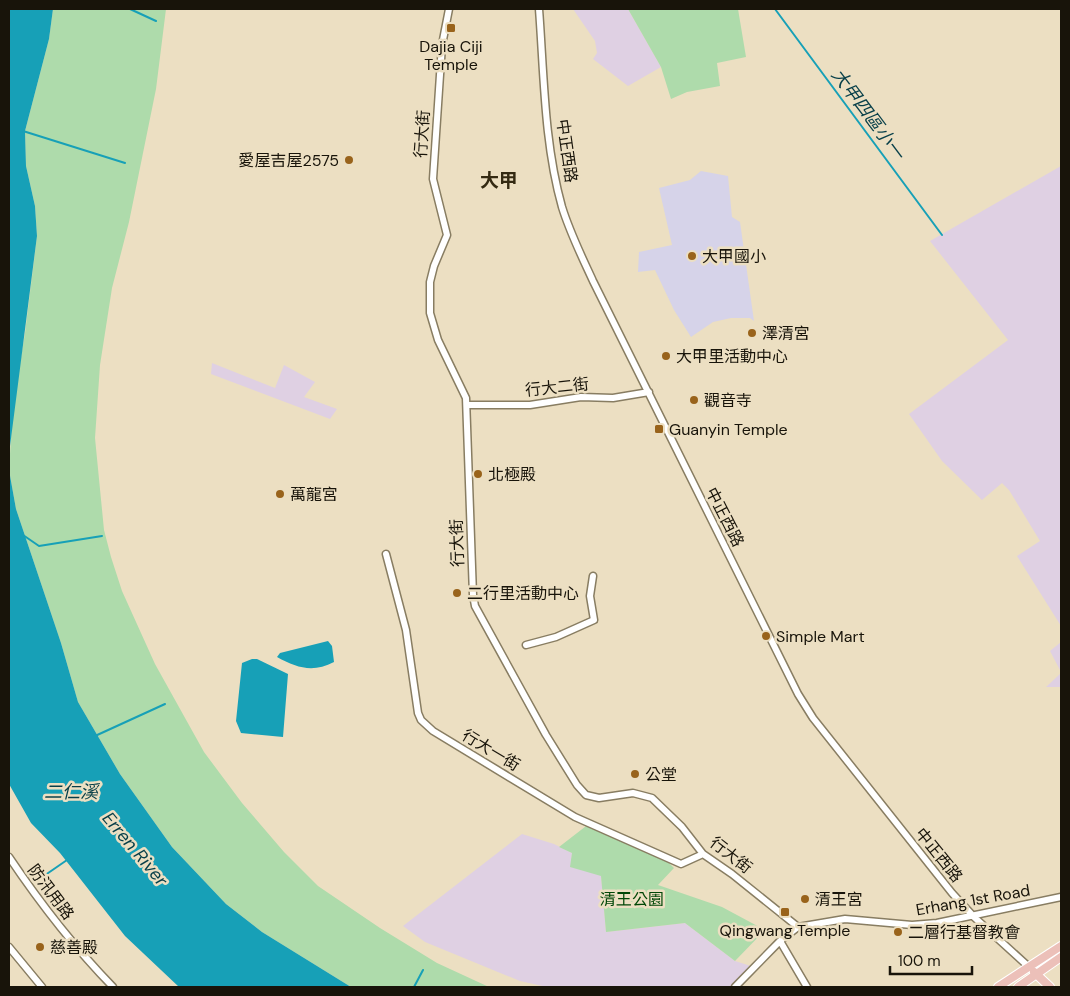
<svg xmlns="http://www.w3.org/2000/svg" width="1070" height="996" viewBox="0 0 1070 996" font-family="'DM Sans','Noto Sans TC',sans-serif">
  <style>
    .industrial { fill: #dfd0e3 }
    .education { fill: #d6d3e9 }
    .green { fill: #aedbab }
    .water { fill: #17a0b7 }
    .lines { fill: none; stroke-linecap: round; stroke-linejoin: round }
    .stream { stroke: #17a0b7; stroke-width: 2 }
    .minor-casing { stroke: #887d62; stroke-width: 9 }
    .major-casing { stroke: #fff; stroke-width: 10 }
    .minor { stroke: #fff; stroke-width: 6 }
    .major { stroke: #ecc0b9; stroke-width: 8 }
    .poi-dot { fill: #99631b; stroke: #ecdfc2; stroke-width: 2 }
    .labels { text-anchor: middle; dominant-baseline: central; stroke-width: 5; stroke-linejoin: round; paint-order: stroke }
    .poi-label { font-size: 16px; fill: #18140a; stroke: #ecdfc2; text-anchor: start }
    .street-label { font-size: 16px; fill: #18140a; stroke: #ecdfc2 }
    .park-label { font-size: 16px; fill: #014707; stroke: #ecdfc2 }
    .water-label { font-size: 18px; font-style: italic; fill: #063e48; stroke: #ecdfc2 }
    .quarter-label { font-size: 19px; font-weight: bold; fill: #342a12; stroke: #ecdfc2 }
  </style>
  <rect width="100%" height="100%" fill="#ecdfc2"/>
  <path class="industrial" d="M 573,9 L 628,9 L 661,67 L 628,86 L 593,59 L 597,53 L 595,41 Z
    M 1061,166 L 1061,626 L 1017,556 L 1040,541 L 1009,490 L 1002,483 L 982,500 L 942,461 L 909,414 L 1008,340 L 930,241 Z
    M 212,363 L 275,388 L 284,365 L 315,382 L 304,397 L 337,409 L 330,419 L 211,374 Z
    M 1061,642 L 1061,672 L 1050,651 Z
    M 1061,673 L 1061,687 L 1046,687 Z
    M 522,834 L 554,844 L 572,853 L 571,867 L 601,875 L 606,932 L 685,923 L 735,961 L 754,967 L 737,987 L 547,987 L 520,981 L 425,942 L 403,926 Z"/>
  <path class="education" d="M 701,171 L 728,176 L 732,217 L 740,222 L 754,321 L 750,318 L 731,318 L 713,322 L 691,337 L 674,310 L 655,270 L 638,272 L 639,252 L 672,245 L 659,188 L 690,180 Z"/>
  <path class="green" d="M 53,9 L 166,9 L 156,89 L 129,222 L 112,288 L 100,365 L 95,438 L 104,530 L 111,557 L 122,591 L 155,664 L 204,752 L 242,803 L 284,852 L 318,886 L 380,928 L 437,963 L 489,987 L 351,987 L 262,932 L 226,904 L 172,847 L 120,774 L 78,702 L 61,643 L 16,509 L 9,470 L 13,405 L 25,333 L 37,236 L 35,206 L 26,166 L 25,131 L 49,39 Z
    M 628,9 L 738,9 L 746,57 L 717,63 L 720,86 L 687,92 L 671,99 L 661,67 Z
    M 590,823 L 661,855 L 674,868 L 658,885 L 722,907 L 765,930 L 735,961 L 685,923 L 606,932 L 601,876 L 570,867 L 572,853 L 559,847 Z"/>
  <path class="water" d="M 9,9 L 53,9 L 49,39 L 25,131 L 26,166 L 35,206 L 37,236 L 9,454 Z
    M 9,470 L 16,509 L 61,643 L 78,702 L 120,774 L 172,847 L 226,904 L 262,932 L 351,987 L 179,987 L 125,936 L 60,853 L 31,823 L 9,784 Z
    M 328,641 L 332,646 L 334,662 C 313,673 297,668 277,657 L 280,653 Z
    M 252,659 L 257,659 L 288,674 L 283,737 L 241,733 L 236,721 L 242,663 Z"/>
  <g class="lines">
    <path class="stream" d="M 130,9 L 156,21
      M 775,9 L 942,235
      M 23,131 L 125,163
      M 23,535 L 39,546 L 102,536
      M 95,736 L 165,704
      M 38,880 L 67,860
      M 414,987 L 423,970"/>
    <g class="minor-casing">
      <path id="minor" d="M 449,9 L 442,45 L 433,179 L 447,235 L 434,266 L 430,282 L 430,313 L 438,340 L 466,398 L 473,595 L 475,606 L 546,735 L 577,785 L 586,795 L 599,798 L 633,793 L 652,798 L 682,827 L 703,854 L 732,874 L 798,927
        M 539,9 C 544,74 544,143 562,207 C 570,233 582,257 593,281 L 798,694 L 813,718 L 952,893 L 974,917 L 1029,967
        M 467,405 L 530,405 L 581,397 L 613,398 L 649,392
        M 386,554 L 406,630 L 418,713 L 421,720 L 433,731 L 575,817 L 681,864 L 703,854
        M 526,645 L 556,637 L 594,620 L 590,596 L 593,576
        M 9,857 C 40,903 74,947 113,987
        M 780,941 L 807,987
        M 9,947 L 42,987
        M 735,987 L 780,941 L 798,927 L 845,919 L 912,925 L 937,923 L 1061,897"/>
    </g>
    <g class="major-casing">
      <path id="major" d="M 1034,972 L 1050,987
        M 998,987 L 1061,946
        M 1018,987 L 1061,957"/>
    </g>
    <use href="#minor" class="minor"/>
    <use href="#major" class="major"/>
  </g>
  <g class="poi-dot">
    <rect x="446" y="23" width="10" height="10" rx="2.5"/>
    <circle cx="349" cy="160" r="5"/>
    <circle cx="692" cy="256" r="5"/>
    <circle cx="752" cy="333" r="5"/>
    <circle cx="666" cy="356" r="5"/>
    <circle cx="694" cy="400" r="5"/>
    <rect x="654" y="424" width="10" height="10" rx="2.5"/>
    <circle cx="478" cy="474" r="5"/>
    <circle cx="280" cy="494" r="5"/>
    <circle cx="457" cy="593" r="5"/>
    <circle cx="766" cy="636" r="5"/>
    <circle cx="635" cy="774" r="5"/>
    <circle cx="805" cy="899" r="5"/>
    <rect x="780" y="907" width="10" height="10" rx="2.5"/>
    <circle cx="898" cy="932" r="5"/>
    <circle cx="40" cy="947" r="5"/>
  </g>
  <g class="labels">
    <g class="poi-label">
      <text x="451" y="46" text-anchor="middle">Dajia Ciji<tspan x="451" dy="18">Temple</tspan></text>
      <text x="339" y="160" text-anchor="end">愛屋吉屋2575</text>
      <text x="702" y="256">大甲國小</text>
      <text x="762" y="333">澤清宮</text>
      <text x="676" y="356">大甲里活動中心</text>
      <text x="704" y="400">觀音寺</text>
      <text x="669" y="429">Guanyin Temple</text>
      <text x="488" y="474">北極殿</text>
      <text x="290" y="494">萬龍宮</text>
      <text x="467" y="593">二行里活動中心</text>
      <text x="776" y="636">Simple Mart</text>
      <text x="645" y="774">公堂</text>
      <text x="815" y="899">清王宮</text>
      <text x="785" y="930" text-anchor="middle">Qingwang Temple</text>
      <text x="908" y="932">二層行基督教會</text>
      <text x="50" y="947">慈善殿</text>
    </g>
    <g class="street-label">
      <text transform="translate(422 134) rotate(-86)">行大街</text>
      <text transform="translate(567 151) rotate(82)">中正西路</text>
      <text transform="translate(557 387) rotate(-6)">行大二街</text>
      <text transform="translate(725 517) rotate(63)">中正西路</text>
      <text transform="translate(457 543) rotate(-92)">行大街</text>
      <text transform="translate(491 750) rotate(31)">行大一街</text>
      <text transform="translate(731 855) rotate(38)">行大街</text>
      <text transform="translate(939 855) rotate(51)">中正西路</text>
      <text transform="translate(51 892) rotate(53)">防汛用路</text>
      <text transform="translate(973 900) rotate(-10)">Erhang 1st Road</text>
    </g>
    <g class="park-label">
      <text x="632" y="899">清王公園</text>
    </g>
    <g class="water-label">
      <text transform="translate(868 114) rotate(53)">大甲四區小一</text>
      <text x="71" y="792">二仁溪</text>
      <text transform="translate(135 849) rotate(50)">Erren River</text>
    </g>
    <g class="quarter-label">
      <text x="499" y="180">大甲</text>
    </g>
  </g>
  <rect width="1070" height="996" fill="none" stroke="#18140a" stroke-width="20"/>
  <path d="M890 966v8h82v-8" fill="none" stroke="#18140a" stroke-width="2.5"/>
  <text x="898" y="966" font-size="15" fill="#18140a" stroke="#ecdfc2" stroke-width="4" paint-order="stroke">100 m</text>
</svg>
